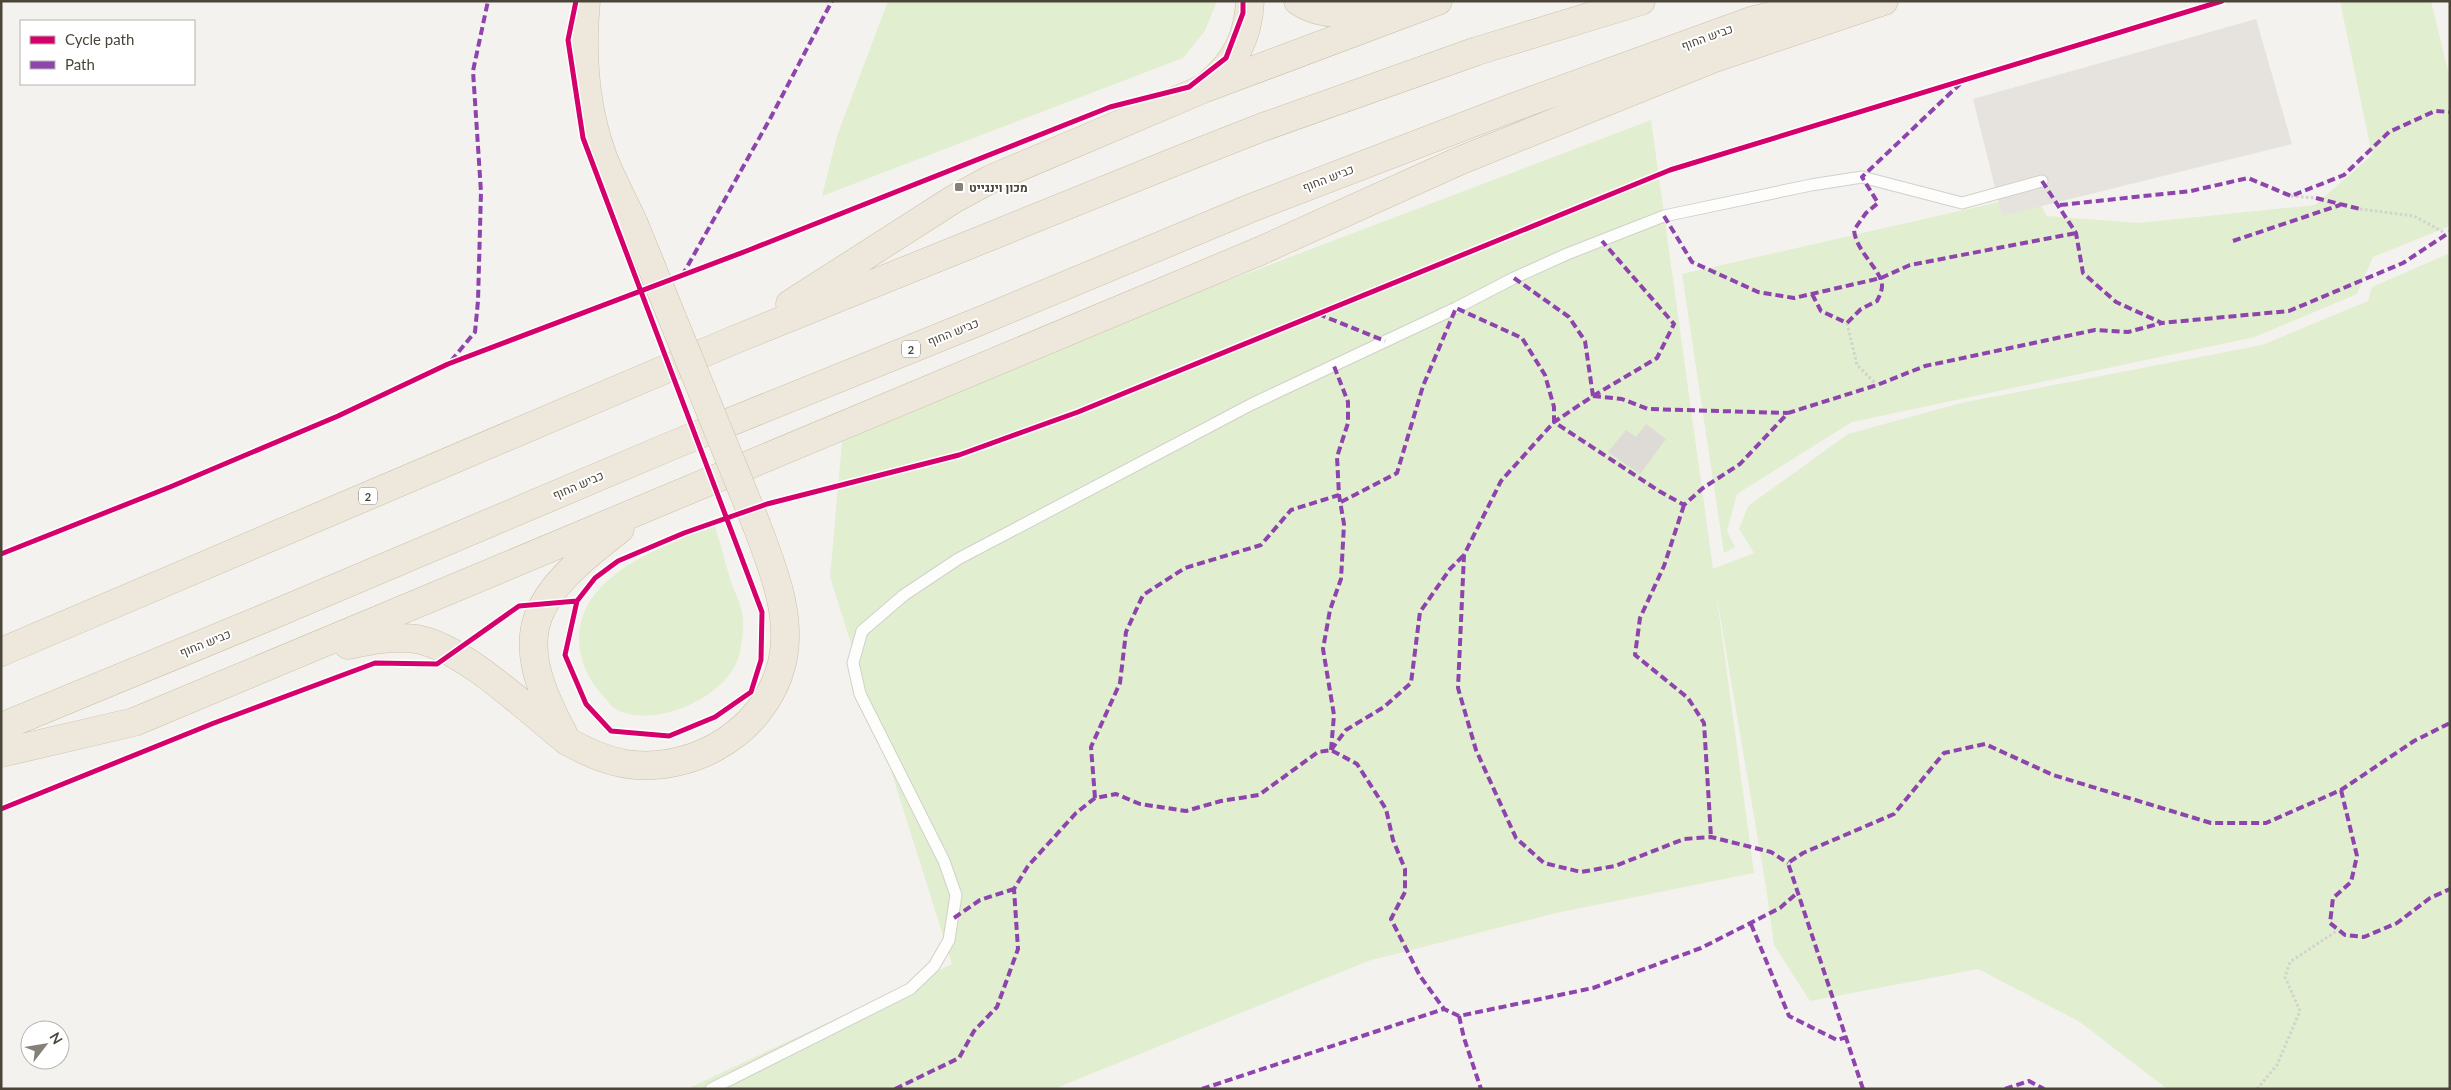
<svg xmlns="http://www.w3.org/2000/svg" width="2451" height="1090" viewBox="0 0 2451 1090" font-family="Lato,Heebo,sans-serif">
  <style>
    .green { fill: #e1eecf }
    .parking { fill: #e6e3df }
    .building { fill: #dedbd6 }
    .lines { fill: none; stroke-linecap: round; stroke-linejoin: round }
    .service-casing { stroke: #d2d0cb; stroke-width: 13 }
    .motorway-casing { stroke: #ccbfa9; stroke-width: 29 }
    .path { stroke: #d3d2cc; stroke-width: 3; stroke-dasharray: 2.5 2.5; stroke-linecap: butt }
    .service { stroke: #fdfdfc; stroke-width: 11 }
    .motorway { stroke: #ede8db; stroke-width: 28 }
    .motorway-bridge-casing { stroke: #ccbfa9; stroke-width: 29; stroke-linecap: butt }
    .motorway-bridge { stroke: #ede8db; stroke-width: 28 }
    .quiet { stroke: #8e44ad; stroke-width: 4; stroke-dasharray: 8 4; stroke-linecap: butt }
    .cycleway-casing { stroke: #fff; stroke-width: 8 }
    .cycleway { stroke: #d6006c; stroke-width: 5 }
    .poi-dot { fill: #868178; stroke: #fff; stroke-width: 2 }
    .labels { text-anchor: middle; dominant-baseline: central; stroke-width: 4; stroke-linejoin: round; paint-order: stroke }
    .shield { fill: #fff; stroke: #817c74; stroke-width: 1 }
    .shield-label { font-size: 11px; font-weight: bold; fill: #4b4439 }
    .street-label { font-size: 12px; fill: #4b4439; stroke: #fff }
    .poi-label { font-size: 12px; font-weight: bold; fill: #4b4439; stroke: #fff; text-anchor: start }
  </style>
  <rect width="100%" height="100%" fill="#f4f2ee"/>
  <path class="green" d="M 888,1 L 1217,1 L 1205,31 L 1183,58 L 822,196 L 837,136 Z
    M 2340,1 L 2431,1 L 2450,79 L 2450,226 L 2373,257 L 2357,294 L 2255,337 L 1852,422 L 1737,494 L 1727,531 L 1735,547 L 1724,553 L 1682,274 L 2034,194 L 2047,216 L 2138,223 L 2315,205 L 2372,155 Z
    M 1651,120 L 1713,569 L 1754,553 L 1739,529 L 1748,506 L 1848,434 L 1961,403 L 2262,345 L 2368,301 L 2372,287 L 2450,253 L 2450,1089 L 2167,1089 L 2080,1022 L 1978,969 L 1810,1001 L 1774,945 L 1766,887 L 1716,592 L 1754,873 L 1556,913 L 1368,961 L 1054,1089 L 687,1089 L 952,964 L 830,577 L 842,442 L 998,368 Z
    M 714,523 C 720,543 725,562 731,582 C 735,593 742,606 743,618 C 744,628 742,642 740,652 C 732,696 652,732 614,708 C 610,705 607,700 604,697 C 577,669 569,626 595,594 C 623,559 674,543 714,523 Z"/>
  <path class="parking" d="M 2256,19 L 2292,144 L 2002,216 L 1973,99 Z"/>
  <path class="building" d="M 1646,424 L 1666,439 L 1640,474 L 1608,452 L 1626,430 L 1636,437 Z"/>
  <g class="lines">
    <g class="service-casing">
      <path id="service" d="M 711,1089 L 910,989 L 934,966 L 949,940 L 956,895 L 944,861 L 860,694 L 853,663 L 862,631 L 904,595 L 958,559 L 1252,404 L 1456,308 L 1514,278 L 1567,254 L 1664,216 L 1811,185 L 1862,177 L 1962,203 L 2042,181"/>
    </g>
    <g class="motorway-casing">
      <path id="motorway" d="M 586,1 C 581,53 585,108 603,157 C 612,180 624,202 634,224
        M 1298,1 C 1324,19 1360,13 1389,8
        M 1209,84 C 1236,61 1248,37 1250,1
        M 790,304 L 954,199 L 991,179 L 1203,89 L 1438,1
        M 348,645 C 371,640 393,636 416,639 C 462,646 529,711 567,741 C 588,753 610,763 635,765 C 700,770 766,728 782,663 C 793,617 773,569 757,526
        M 1,652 L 734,340 L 1184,158 L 1263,127 L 1477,51 L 1641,1
        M 1,727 L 265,618 L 678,443 L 980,321 L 1251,208 L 1514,107 L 1754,20 L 1832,1
        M 563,733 C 507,630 533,596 620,529
        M 1,753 L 134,722 L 1260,251 L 1459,161 L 1712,59 L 1884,1"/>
    </g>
    <path class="path" d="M 2291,196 L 2316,198
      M 2360,209 L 2414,216 L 2445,233
      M 1847,323 L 1857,365 L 1877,385
      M 2257,1089 L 2277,1065 L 2300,1011 L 2285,977 L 2290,962 L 2338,930"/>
    <use href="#service" class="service"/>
    <use href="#motorway" class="motorway"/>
    <g class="motorway-bridge-casing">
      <path id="motorway-bridge" d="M 634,224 L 757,526"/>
    </g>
    <use href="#motorway-bridge" class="motorway-bridge"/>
    <path class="quiet" d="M 2042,181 L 2076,233 L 2083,273 L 2116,302 L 2162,323 L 2289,311 L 2403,263 L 2450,232
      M 2316,198 L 2360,209
      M 2060,205 L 2191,191 L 2248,178 L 2291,196 L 2344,175 L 2389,132 L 2435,111 L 2450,112
      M 1664,216 L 1692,262 L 1758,292 L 1794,298 L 1881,278 L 1910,265 L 2076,233
      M 2233,241 L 2340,205
      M 682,276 L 771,117 L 832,1
      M 1514,278 L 1569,317 L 1585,341 L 1593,396 L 1554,422 L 1659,491 L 1684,505 L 1703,488 L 1740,464 L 1788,413 L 1877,385 L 1925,366 L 2095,330 L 2128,332 L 2162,323
      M 1812,294 L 1821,311 L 1847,323 L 1861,309 L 1877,301 C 1879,297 1882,291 1882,286 C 1882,270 1856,252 1854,230 L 1866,213 L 1878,203 L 1862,177 L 1960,84
      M 1318,314 L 1385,341
      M 451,361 L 475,332 L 478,301 L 481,192 L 473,71 L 488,1
      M 1593,396 L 1657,358 L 1674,324 L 1602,241
      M 1593,396 L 1622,399 L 1648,409 L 1788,413
      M 1341,502 L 1397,473 L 1423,386 L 1456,308 L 1522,338 L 1545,375 L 1554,407 L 1554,422 L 1501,481 L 1464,555 L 1458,688 L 1476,750 L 1516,838 L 1544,863 L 1581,872 L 1615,866 L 1684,839 L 1711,837 L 1771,852 L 1788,863
      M 1684,505 L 1664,566 L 1640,618 L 1635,655 L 1688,698 L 1704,723 L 1711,837
      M 1331,750 L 1334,715 L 1323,649 L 1330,610 L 1341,579 L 1344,524 L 1339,495 L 1337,457 L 1348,423 L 1348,402 L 1334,366
      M 1331,750 L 1346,730 L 1384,707 L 1411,683 L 1420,612 L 1450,569 L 1464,555
      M 2341,790 L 2357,856 L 2351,882 L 2333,898 L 2330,923 L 2345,935 L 2364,937 L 2397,923 L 2430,898 L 2450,889
      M 1095,798 L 1091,747 L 1120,683 L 1126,632 L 1143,595 L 1185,568 L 1261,545 L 1291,510 L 1339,495
      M 954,918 L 980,900 L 1014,889
      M 1751,924 L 1789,1016 L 1837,1040 L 1847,1037
      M 1459,1016 L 1464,1038 L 1481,1089
      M 895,1089 L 959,1058 L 974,1031 L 997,1007 L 1018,949 L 1014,889 L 1028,866 L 1076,813 L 1095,798 L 1116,794 L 1140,804 L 1186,811 L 1221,801 L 1259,795 L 1318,752 L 1331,750 L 1357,764 L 1386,809 L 1393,840 L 1405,869 L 1405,892 L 1391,919 L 1420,976 L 1444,1009 L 1459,1016 L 1593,988 L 1701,948 L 1780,908 L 1797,893
      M 1202,1089 L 1444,1009
      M 1863,1089 L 1788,863 L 1803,853 L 1894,814 L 1944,753 L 1985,744 L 2053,775 L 2211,823 L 2266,823 L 2341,790 L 2414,741 L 2450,723
      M 2005,1089 L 2029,1081 L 2044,1089"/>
    <g class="cycleway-casing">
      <path id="cycleway" d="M 576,1 L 568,40 L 583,138 L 762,612 L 761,660 L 751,692 L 715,717 L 669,736 L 611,731 L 586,704 L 565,655 L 577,601
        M 1,554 L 170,487 L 338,416 L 448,364 L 749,250 L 1110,107 L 1189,87 L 1226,58 L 1243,13 L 1243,1
        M 1,809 L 214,723 L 375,663 L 437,664 L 519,606 L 577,601 L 595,578 L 618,561 L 684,533 L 767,504 L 959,455 L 1078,412 L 1670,170 L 2222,1"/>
    </g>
    <use href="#cycleway" class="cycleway"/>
  </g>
  <rect class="poi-dot" x="954" y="182" width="10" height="10" rx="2.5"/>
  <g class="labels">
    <g class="shield">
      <rect x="902" y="340.5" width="18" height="17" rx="4"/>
      <rect x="359" y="487.5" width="18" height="17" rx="4"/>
    </g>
    <g class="shield-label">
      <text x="911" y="349">2</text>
      <text x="368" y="496">2</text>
    </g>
    <g class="street-label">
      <text transform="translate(1707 37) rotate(-20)">כביש החוף</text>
      <text transform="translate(1328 178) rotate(-21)">כביש החוף</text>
      <text transform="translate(953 332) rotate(-22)">כביש החוף</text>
      <text transform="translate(578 485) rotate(-23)">כביש החוף</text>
      <text transform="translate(205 643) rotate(-22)">כביש החוף</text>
    </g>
    <g class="poi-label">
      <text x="969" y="187">מכון וינגייט</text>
    </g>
  </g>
  <rect width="2451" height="1090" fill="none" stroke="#4b4439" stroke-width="5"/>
  <rect x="20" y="20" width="175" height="65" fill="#ffffff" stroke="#b7b4b0"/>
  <rect x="30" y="36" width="25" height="8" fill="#d6006c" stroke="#b7b4b0"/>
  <text x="65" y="45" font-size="15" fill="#4b4439">Cycle path</text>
  <rect x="30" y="61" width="25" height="8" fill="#8e44ad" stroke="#b7b4b0"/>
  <text x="65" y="70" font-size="15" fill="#4b4439">Path</text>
  <g transform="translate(45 1045) rotate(59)"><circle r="24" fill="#ffffff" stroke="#b7b4b0"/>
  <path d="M0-4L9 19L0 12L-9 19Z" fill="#868178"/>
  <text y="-8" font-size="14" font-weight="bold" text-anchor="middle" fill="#4b4439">N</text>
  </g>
</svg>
